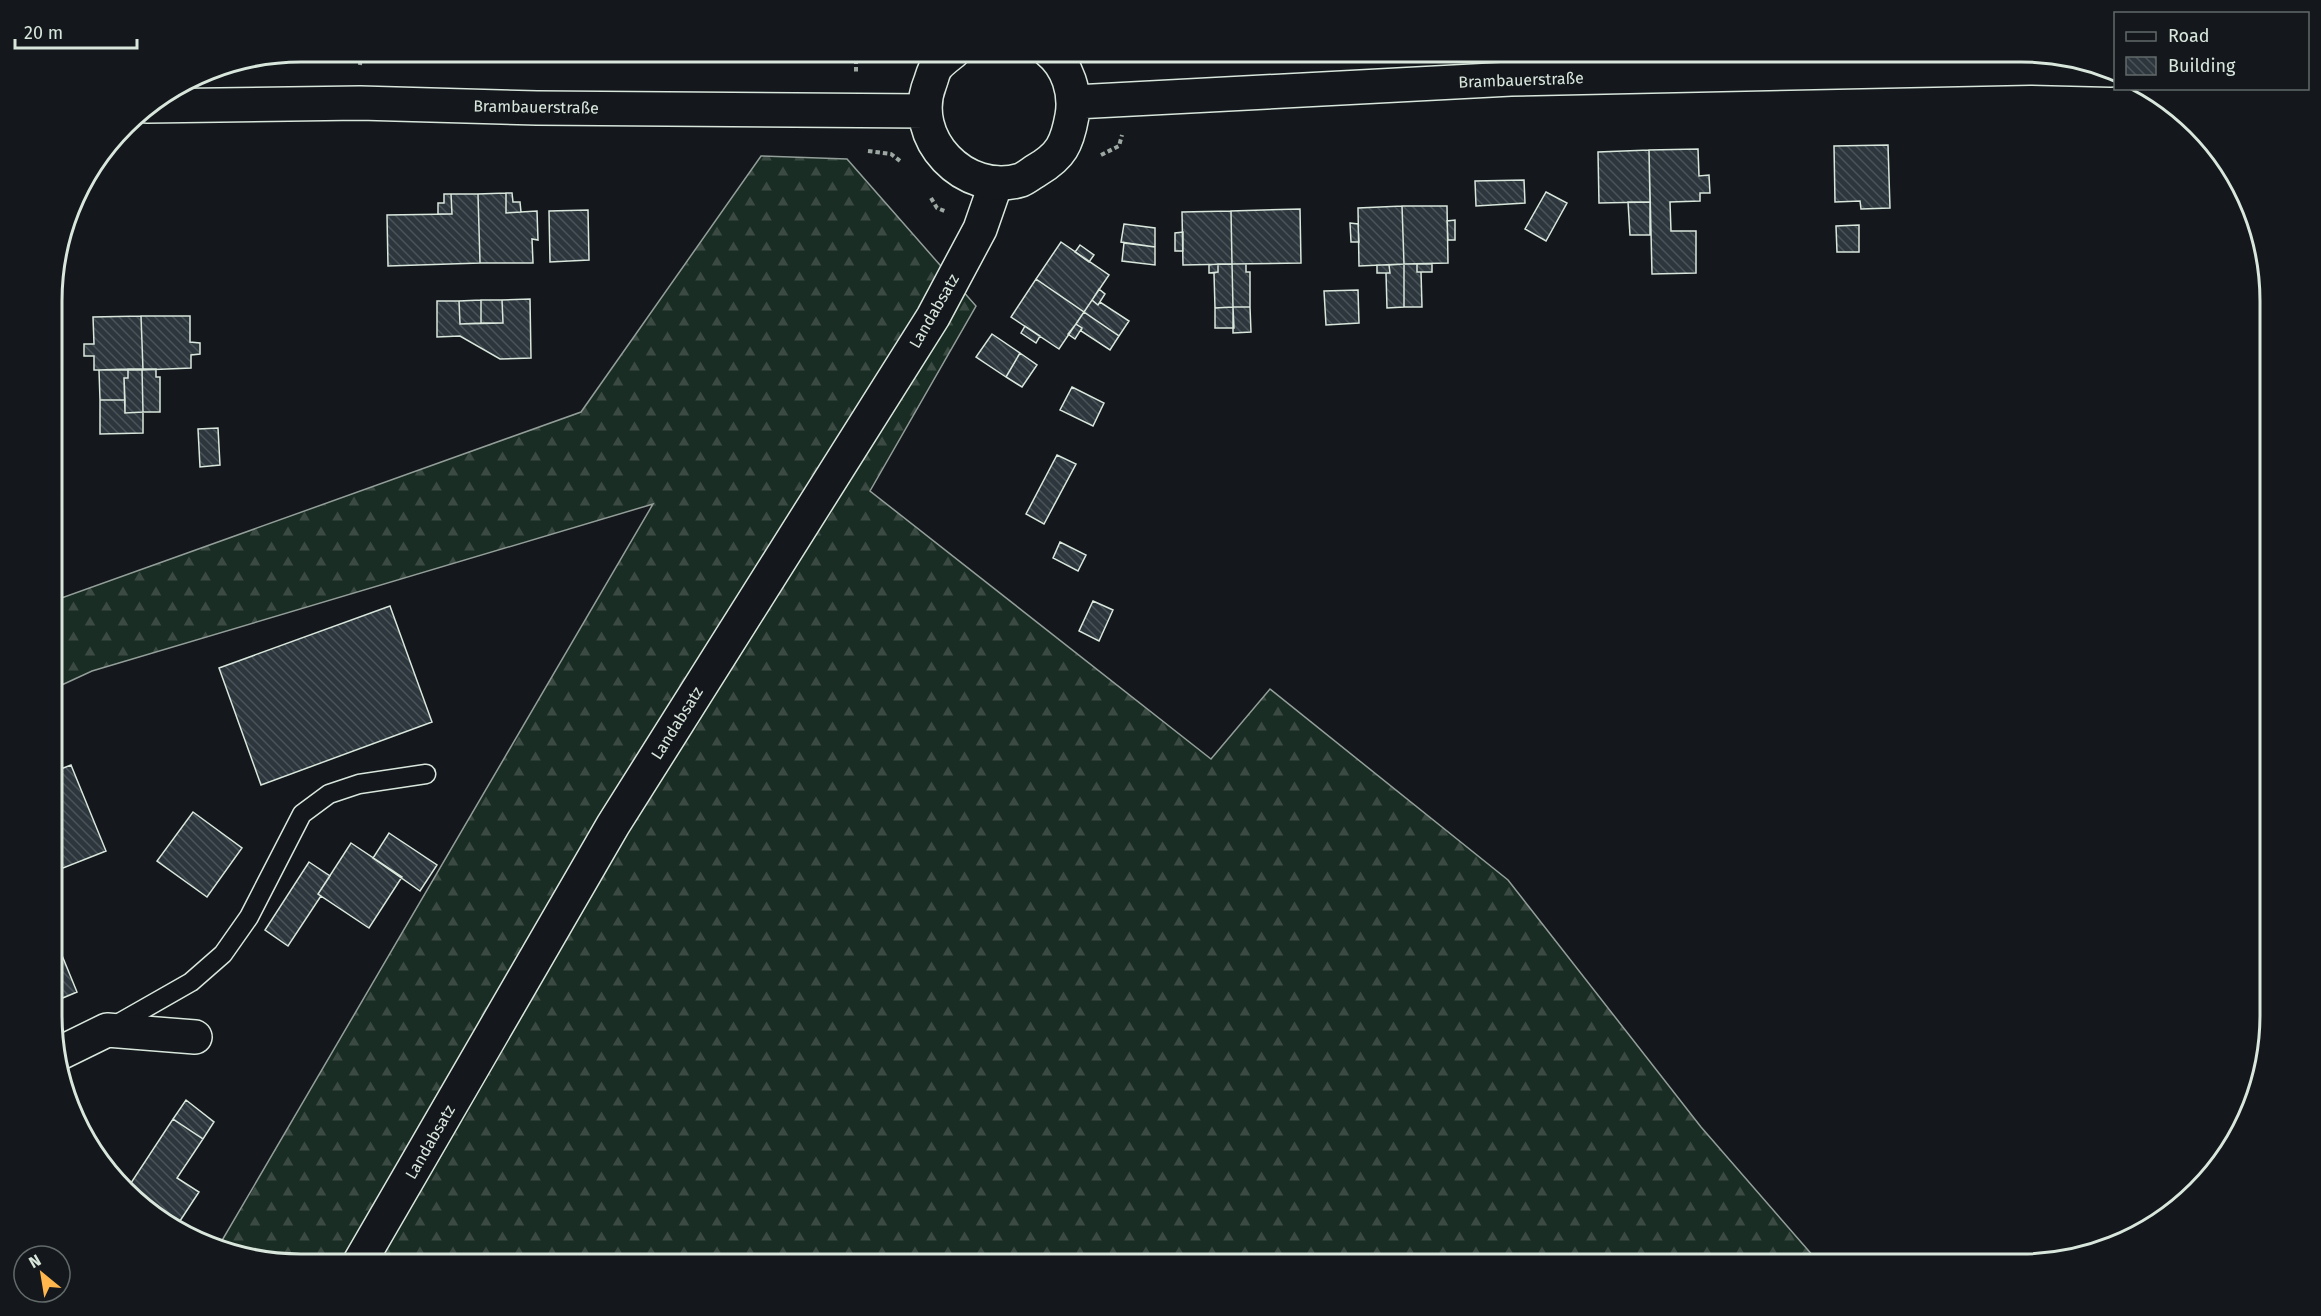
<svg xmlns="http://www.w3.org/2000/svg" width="2321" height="1316" viewBox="0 0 2321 1316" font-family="'Fira Sans',sans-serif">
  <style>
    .forest { fill: url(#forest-firs); stroke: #939e99; stroke-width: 1.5 }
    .building { fill: url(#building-back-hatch); stroke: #d8e6dc; stroke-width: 1.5 }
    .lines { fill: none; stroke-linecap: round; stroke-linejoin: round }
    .service-casing { stroke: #d8e6dc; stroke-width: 21 }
    .minor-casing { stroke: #d8e6dc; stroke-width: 36 }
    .secondary-casing { stroke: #d8e6dc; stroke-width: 36 }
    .path { stroke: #9da8a2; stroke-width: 4; stroke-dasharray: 4.5 3; stroke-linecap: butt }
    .service { stroke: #14181c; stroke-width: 18 }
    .minor { stroke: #14181c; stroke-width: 33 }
    .secondary { stroke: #14181c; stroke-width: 33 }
    .labels { text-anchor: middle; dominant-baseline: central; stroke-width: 4.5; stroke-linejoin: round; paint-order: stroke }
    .street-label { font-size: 16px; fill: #d8e6dc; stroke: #14181c }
    .rim { fill: none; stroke: #d8e6dc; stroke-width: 3 }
  </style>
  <defs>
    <pattern id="forest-firs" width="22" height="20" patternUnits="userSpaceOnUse" patternTransform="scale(1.5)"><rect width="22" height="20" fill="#1a2d24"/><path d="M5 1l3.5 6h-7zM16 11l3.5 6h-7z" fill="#3b4b43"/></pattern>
    <pattern id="building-back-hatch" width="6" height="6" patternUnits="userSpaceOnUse" patternTransform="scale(1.5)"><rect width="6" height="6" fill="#2c363c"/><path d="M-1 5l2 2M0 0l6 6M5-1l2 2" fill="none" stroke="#4a5358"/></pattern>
  </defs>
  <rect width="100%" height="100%" fill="#14181c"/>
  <path class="forest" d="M 761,156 L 847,159 L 976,306 L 870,491 L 1211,759 L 1270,689 L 1508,880 L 1701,1127 L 1821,1265 L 300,1265 L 236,1257 L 217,1249 L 653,504 L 92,671 L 53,689 L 53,601 L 581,412 Z"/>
  <path class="building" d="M 1888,145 L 1890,208 L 1861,209 L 1860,201 L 1835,202 L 1834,146 Z
    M 1698,149 L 1699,176 L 1709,175 L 1710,193 L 1700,193 L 1700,201 L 1670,202 L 1671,231 L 1696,231 L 1696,273 L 1652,274 L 1649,150 Z
    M 1649,150 L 1650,202 L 1599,203 L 1598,152 Z
    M 1524,180 L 1525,203 L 1476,206 L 1475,181 Z
    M 1546,192 L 1567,203 L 1546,241 L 1525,229 Z
    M 506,193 L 506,213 L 537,211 L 538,240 L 532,239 L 533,263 L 480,263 L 478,194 Z
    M 506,193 L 512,193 L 513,202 L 520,202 L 521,212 L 506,213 Z
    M 444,194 L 451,194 L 452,214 L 438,214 L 438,203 L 444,203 Z
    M 451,194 L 478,194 L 480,263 L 388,266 L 387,215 L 452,214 Z
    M 1628,202 L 1650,202 L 1650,235 L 1630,235 Z
    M 1402,206 L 1404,264 L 1359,266 L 1358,208 Z
    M 1402,206 L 1447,206 L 1448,263 L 1404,264 Z
    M 1300,209 L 1301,263 L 1232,264 L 1231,211 Z
    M 588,210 L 589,260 L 550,262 L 549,211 Z
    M 1231,211 L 1232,264 L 1183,265 L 1182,212 Z
    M 1455,220 L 1455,240 L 1448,240 L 1447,221 Z
    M 1350,223 L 1358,224 L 1359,242 L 1351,242 Z
    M 1124,224 L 1155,228 L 1155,247 L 1121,242 Z
    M 1859,225 L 1859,252 L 1837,252 L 1836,226 Z
    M 1183,232 L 1183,251 L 1175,251 L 1175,233 Z
    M 1061,242 L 1109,275 L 1084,312 L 1036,279 Z
    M 1124,243 L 1155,247 L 1155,265 L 1122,261 Z
    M 1080,245 L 1094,255 L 1089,262 L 1075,252 Z
    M 1218,264 L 1218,272 L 1209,273 L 1209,265 Z
    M 1218,264 L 1232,264 L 1233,307 L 1215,308 L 1214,273 L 1218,272 Z
    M 1232,264 L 1246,264 L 1246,272 L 1250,272 L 1250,307 L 1233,307 Z
    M 1404,264 L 1404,307 L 1387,308 L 1386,273 L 1390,273 L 1389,265 Z
    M 1404,264 L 1417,264 L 1417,272 L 1421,272 L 1422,307 L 1404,307 Z
    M 1417,264 L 1432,264 L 1432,272 L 1417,272 Z
    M 1377,265 L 1389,265 L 1390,273 L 1377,273 Z
    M 1036,279 L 1084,312 L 1059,349 L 1011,317 Z
    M 1099,289 L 1105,294 L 1098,305 L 1092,300 Z
    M 1358,290 L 1359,323 L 1326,325 L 1324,291 Z
    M 530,299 L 531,358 L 500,359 L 460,336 L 437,337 L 437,301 L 459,301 L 460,324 L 503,323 L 502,300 Z
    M 481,300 L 502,300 L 503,323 L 481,323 Z
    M 481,300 L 481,323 L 460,324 L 459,301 Z
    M 1092,300 L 1098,305 L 1100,302 L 1129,321 L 1119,336 L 1084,312 Z
    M 1233,307 L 1234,328 L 1215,328 L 1215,308 Z
    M 1233,307 L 1250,307 L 1251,332 L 1233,333 Z
    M 1084,312 L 1119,336 L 1110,350 L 1081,331 L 1082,328 L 1076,324 Z
    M 141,316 L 143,370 L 94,370 L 94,356 L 84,356 L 84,344 L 94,344 L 93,317 Z
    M 141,316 L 190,316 L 190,342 L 200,343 L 200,354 L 191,355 L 191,368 L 143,370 Z
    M 1076,324 L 1082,328 L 1075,339 L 1068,334 Z
    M 1025,326 L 1040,336 L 1036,343 L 1021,333 Z
    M 992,334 L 1020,353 L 1006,377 L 976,357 Z
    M 1020,353 L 1037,365 L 1022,387 L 1006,377 Z
    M 128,369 L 128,378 L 124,378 L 125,400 L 100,400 L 99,370 Z
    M 128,369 L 142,369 L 143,412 L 125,413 L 124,378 L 128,378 Z
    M 142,369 L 156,369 L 156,377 L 160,377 L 160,412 L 143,412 Z
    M 1072,387 L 1104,403 L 1093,426 L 1060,410 Z
    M 100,400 L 125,400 L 125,413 L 143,412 L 143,433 L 100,434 Z
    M 218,428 L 220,465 L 200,467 L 198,429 Z
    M 1057,455 L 1076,464 L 1044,524 L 1026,514 Z
    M 1060,542 L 1086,555 L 1078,571 L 1053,558 Z
    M 1093,601 L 1113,610 L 1099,641 L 1079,631 Z
    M 390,606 L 432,722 L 261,785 L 219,668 Z
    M 71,765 L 106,851 L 53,872 L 53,772 Z
    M 193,812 L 242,848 L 207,897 L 157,861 Z
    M 389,833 L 437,865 L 420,891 L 373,858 Z
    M 351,843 L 402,877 L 369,928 L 318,894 Z
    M 309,862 L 330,876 L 318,894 L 321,896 L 288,946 L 265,930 Z
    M 61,953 L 77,992 L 53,1002 L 53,956 Z
    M 186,1100 L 214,1122 L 203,1139 L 173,1119 Z
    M 173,1119 L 203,1139 L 177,1178 L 199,1192 L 174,1230 L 121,1180 L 123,1177 L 131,1183 Z
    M 101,1162 L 123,1176 L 121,1180 Z"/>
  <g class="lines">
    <g class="service-casing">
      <path id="service" d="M 112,1027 L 191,982 L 223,954 L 249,917 L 302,814 L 329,794 L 359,784 L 426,774"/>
    </g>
    <g class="minor-casing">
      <path id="minor" d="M 56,1055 L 107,1030 L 195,1037
        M 358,1265 L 613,825 L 933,317 L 980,229 L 996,183"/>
    </g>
    <g class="secondary-casing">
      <path id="secondary" d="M 954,51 C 948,56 941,61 937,66 C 933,71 932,78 930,83 C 908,138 965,197 1021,180 C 1026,178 1032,173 1037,170 C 1061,156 1067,144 1072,116 C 1076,93 1068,66 1049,51
        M 1075,102 L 1511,79 L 2030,68 L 2111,70
        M 147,106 L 360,103 L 537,108 L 925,111"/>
    </g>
    <path class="path" d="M 793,51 L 860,51
      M 1103,51 L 1122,59
      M 856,52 L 856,72
      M 360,65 L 361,51
      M 868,151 L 891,154 L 900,161
      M 1101,155 L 1119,146 L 1122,135
      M 931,198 L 937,208 L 947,212"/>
    <use href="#service" class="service"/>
    <use href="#minor" class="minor"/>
    <use href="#secondary" class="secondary"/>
  </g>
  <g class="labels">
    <g class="street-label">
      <text transform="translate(1521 80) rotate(-2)">Brambauerstraße</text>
      <text transform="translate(536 107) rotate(1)">Brambauerstraße</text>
      <text transform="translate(934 311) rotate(-60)">Landabsatz</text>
      <text transform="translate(677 723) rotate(-58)">Landabsatz</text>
      <text transform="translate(430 1142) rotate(-60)">Landabsatz</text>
    </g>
  </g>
  <path d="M0 0H2321V1316H0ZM301 62H2021A239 239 0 0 1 2260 301V1015A239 239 0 0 1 2021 1254H301A239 239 0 0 1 62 1015V301A239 239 0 0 1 301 62Z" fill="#14181c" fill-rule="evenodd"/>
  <path class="rim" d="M301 62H2021A239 239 0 0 1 2260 301V1015A239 239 0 0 1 2021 1254H301A239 239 0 0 1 62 1015V301A239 239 0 0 1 301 62Z"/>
  <rect x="2114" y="12" width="195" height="78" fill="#14181c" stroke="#626a69" stroke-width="1.5"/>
  <rect x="2126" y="32" width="30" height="9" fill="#14181c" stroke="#626a69" stroke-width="1.5"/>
  <text x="2168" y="42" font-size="18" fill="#d8e6dc">Road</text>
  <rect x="2126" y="57" width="30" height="18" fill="url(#building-back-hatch)" stroke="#626a69" stroke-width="1.5"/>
  <text x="2168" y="72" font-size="18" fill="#d8e6dc">Building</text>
  <g transform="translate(42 1274) rotate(330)"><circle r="28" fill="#14181c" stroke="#626a69" stroke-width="1.5"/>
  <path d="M0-4.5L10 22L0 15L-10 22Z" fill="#ffb74d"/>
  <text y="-9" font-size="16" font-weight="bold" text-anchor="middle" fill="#d8e6dc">N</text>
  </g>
  <path d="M15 39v9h122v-9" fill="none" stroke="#d8e6dc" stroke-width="3"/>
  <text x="24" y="39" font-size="18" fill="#d8e6dc" stroke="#14181c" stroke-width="4.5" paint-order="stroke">20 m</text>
</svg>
